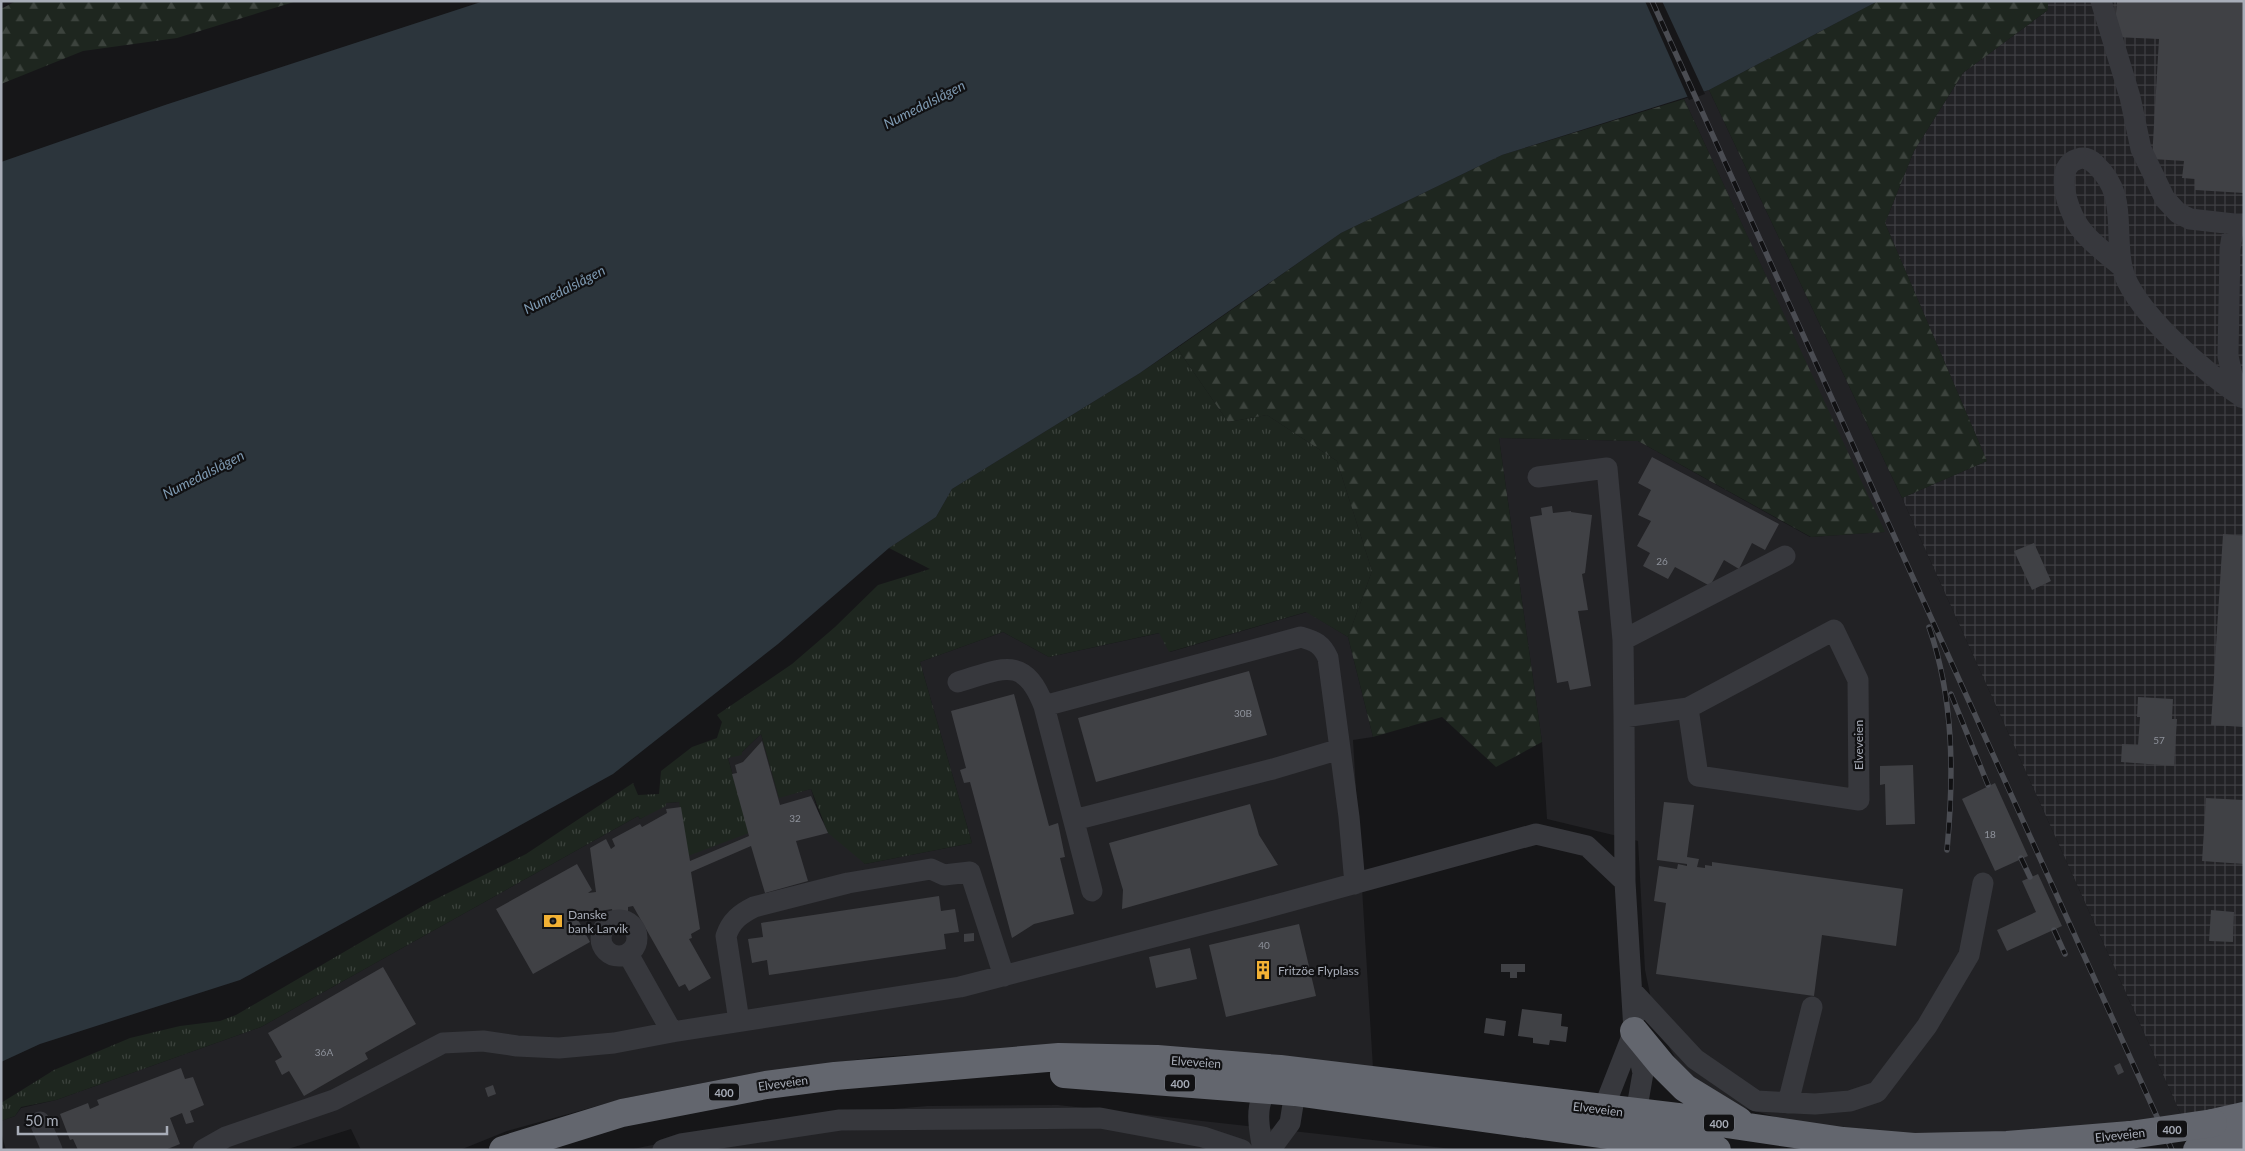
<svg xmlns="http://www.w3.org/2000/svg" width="2245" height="1151" viewBox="0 0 2245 1151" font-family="Lato,sans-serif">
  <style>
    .built { fill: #222225 }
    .industrial { fill: url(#industrial-grid) }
    .grass { fill: url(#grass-tufts) }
    .forest { fill: url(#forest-firs) }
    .water { fill: #2c353c }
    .pier { fill: #161618 }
    .building { fill: #404145 }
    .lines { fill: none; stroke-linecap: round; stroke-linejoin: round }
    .minor { stroke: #37383d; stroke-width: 21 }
    .highway { stroke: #63666e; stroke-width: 28 }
    .rail-casing { stroke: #4a4c52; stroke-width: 5.5 }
    .rail { stroke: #111113; stroke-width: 4; stroke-dasharray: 11; stroke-linecap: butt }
    .highway-bridge { stroke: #63666e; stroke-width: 28 }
    .labels { text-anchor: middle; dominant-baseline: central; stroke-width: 4.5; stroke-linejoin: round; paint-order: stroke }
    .number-label { font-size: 10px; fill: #8e929b }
    .shield { fill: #111113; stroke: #7b7e86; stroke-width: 1 }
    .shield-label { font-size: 11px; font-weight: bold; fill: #a8adb8 }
    .street-label { font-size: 12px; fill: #a8adb8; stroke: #111113 }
    .poi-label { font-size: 12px; fill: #a8adb8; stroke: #111113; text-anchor: start }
    .water-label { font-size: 14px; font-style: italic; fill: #7f9bb3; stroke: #111113 }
  </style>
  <defs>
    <pattern id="industrial-grid" width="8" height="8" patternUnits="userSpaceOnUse" patternTransform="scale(1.25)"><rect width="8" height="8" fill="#222225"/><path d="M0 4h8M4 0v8" fill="none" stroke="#3f3f43"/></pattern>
    <pattern id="grass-tufts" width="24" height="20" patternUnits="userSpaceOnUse" patternTransform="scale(1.25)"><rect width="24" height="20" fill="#1e261f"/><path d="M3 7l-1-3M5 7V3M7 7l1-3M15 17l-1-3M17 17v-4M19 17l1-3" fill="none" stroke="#3c433d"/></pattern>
    <pattern id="forest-firs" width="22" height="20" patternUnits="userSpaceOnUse" patternTransform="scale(1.25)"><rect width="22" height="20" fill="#1e261f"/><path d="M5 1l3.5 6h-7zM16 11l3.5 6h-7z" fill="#3c433d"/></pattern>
  </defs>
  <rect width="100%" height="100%" fill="#161618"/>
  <path class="built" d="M 1709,90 L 1902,498 L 2183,1119 L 1955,1138 L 1810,1127 L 1727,1103 L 1683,1072 L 1656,1023 L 1645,970 L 1638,841 L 1547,819 L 1542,742 L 1499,438 L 1638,441 L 1810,537 L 1884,532 L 1684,99 Z
    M 1307,612 L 1348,637 L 1373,737 L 1353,740 L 1373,1068 L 1027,1048 L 877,1057 L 744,1075 L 626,1098 L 507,1131 L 460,1150 L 361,1150 L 351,1129 L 285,1150 L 6,1150 L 1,1132 L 1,1121 L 15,1116 L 21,1108 L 56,1100 L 261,1027 L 638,816 L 640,819 L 666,803 L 679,802 L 749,833 L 728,758 L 742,752 L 761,734 L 779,797 L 811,789 L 820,818 L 865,864 L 972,843 L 920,662 L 1003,632 L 1049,657 L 1160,633 L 1170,652 Z
    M 1058,1105 L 1462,1150 L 628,1150 L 780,1119 L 927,1106 Z"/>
  <path class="industrial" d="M 2048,1 L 2244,1 L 2244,1106 L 2183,1119 L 1902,498 L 1987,461 L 1885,223 L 1914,151 L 1963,73 L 2048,10 Z"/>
  <path class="grass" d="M 1177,348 L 1228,422 L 1267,415 L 1337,461 L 1372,571 L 1348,637 L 1306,612 L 1169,652 L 1159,633 L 1049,657 L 1003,632 L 920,662 L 972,843 L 865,864 L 828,833 L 811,789 L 779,798 L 761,734 L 742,752 L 742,755 L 728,758 L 749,833 L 688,856 L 679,802 L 666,803 L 666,806 L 640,819 L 638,816 L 261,1027 L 56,1100 L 21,1107 L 15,1116 L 1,1121 L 1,1103 L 54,1070 L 130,1038 L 180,1026 L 220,1021 L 236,1015 L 428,903 L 526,854 L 633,783 L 638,795 L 659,794 L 661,771 L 692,747 L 717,738 L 722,722 L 717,715 L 792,664 L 835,627 L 878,585 L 930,569 L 889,548 L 936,517 L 952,489 L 1140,373 Z"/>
  <path class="forest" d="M 16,1 L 297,1 L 177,38 L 83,51 L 1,84 L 1,9 Z
    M 1878,1 L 2048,1 L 2048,10 L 1963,73 L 1914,151 L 1885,223 L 1987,461 L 1902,498 L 1709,90 Z
    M 1684,99 L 1885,532 L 1811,537 L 1638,441 L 1499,438 L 1542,742 L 1496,767 L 1442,717 L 1373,737 L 1348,637 L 1372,571 L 1337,461 L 1267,415 L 1228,422 L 1177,348 L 1341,233 L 1502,155 Z"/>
  <path class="water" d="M 484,1 L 1878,1 L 1709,90 L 1502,155 L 1341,233 L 1140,373 L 952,489 L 936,517 L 889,548 L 778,644 L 613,774 L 240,980 L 40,1044 L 1,1062 L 1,162 L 165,105 Z"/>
  <path class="pier" d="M 1645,1 L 1662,1 L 1705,94 L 1689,100 Z"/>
  <path class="building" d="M 2117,1 L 2244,1 L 2244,193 L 2195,190 L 2195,179 L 2182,178 L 2184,161 L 2152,159 L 2159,39 L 2114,37 Z
    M 1652,457 L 1779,524 L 1765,550 L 1752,543 L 1739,569 L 1724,560 L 1710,586 L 1675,567 L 1668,579 L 1643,566 L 1650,553 L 1637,546 L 1651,521 L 1638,515 L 1651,490 L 1638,483 Z
    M 1552,506 L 1553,513 L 1571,511 L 1571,512 L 1592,515 L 1585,573 L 1582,574 L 1588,610 L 1578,611 L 1591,686 L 1570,690 L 1568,681 L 1557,683 L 1530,517 L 1542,515 L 1541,508 Z
    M 2223,534 L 2244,536 L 2244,727 L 2211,725 Z
    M 2034,543 L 2051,581 L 2032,590 L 2014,551 Z
    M 1249,671 L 1267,735 L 1096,782 L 1078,718 Z
    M 1014,694 L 1049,826 L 1058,823 L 1065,857 L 1060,858 L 1074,914 L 1034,924 L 1012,938 L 970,782 L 964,783 L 960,770 L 966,768 L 951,711 Z
    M 2138,697 L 2173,699 L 2172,719 L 2177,719 L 2174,766 L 2121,762 L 2122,744 L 2138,745 L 2140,717 L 2137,717 Z
    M 762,741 L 780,805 L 811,796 L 828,833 L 796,841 L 808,881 L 765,893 L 751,846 L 691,872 L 700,929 L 691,934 L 692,938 L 689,939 L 711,978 L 689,991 L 685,984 L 679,987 L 633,906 L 628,907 L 628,913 L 613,916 L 612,909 L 588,913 L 589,917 L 577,918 L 590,942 L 533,974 L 496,909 L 577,864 L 592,890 L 588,893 L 596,892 L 590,848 L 606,839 L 611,849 L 615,846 L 612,839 L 640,824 L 642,827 L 667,813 L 666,809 L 681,807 L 690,861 L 749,836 L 732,774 L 737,773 L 735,765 L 743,762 Z
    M 1913,765 L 1915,824 L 1886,825 L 1885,784 L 1880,785 L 1880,766 Z
    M 1995,783 L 2028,856 L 1995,871 L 1962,799 Z
    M 2206,798 L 2244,800 L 2244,864 L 2202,861 Z
    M 1664,802 L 1694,805 L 1687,857 L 1699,859 L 1697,867 L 1705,868 L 1705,865 L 1712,866 L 1712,862 L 1903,889 L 1896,946 L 1822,935 L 1814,996 L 1656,974 L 1666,903 L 1654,901 L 1659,866 L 1677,869 L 1678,864 L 1687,866 L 1687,864 L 1657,860 Z
    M 1250,804 L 1259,835 L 1278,865 L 1122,909 L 1123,890 L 1109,843 Z
    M 2038,874 L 2062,926 L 2007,951 L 1997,930 L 2036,912 L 2022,881 Z
    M 939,896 L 941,911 L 955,909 L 959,932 L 944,934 L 946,949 L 769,975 L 767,960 L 752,963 L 748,939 L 763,937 L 761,923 Z
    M 2211,910 L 2234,912 L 2233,942 L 2209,941 Z
    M 1299,924 L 1316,996 L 1226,1017 L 1209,945 Z
    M 974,933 L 974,941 L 964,942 L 964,934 Z
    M 1190,948 L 1197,979 L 1156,988 L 1149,957 Z
    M 1501,964 L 1525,964 L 1525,972 L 1517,972 L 1517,978 L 1510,978 L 1510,972 L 1501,972 Z
    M 383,967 L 416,1024 L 365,1053 L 368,1059 L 304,1096 L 289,1071 L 282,1075 L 275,1061 L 282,1057 L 268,1033 Z
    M 1522,1009 L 1562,1014 L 1561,1026 L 1568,1027 L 1566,1042 L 1550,1040 L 1549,1045 L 1533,1043 L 1533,1038 L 1518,1036 Z
    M 1486,1018 L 1506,1021 L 1504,1036 L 1484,1033 Z
    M 2120,1063 L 2124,1072 L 2118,1075 L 2114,1066 Z
    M 181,1068 L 185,1079 L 193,1077 L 204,1105 L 190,1111 L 194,1122 L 186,1124 L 182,1113 L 170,1118 L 180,1144 L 165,1150 L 78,1150 L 73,1139 L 70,1140 L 60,1114 L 88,1103 L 90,1109 L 99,1105 L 97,1100 Z
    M 493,1085 L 496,1094 L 488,1097 L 485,1088 Z"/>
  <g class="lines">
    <path class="minor" d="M 2101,1 L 2130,97 L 2141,149 L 2165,199 L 2178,213 L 2190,219 L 2234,224
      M 2122,267 C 2105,252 2082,237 2073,216 C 2066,201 2055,165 2078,159 C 2084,157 2090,159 2095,164 C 2128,194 2114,228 2122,267 C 2131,309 2208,376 2244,398
      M 2241,397 L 2232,375 L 2228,356 L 2230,249 L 2234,224 L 2244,224
      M 1538,477 L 1607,468 L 1623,640
      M 1834,630 L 1858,680 L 1859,800 L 1698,776 L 1688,708 Z
      M 958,682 C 1002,669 1024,654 1044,706
      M 1624,717 L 1623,640 L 1785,556
      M 1074,820 L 1273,769 L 1340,749
      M 1092,891 L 1044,706 L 1301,637 C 1315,641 1322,644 1328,658 L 1349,817 L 1355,884
      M601 938a18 18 0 1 1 36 0a18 18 0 1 1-36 0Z
      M 628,954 L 672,1032
      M 1632,991 L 1695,1059 L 1756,1101 L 1815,1104 L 1850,1101 L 1877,1092 L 1927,1026 L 1969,955 L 1983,883
      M 739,1021 L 726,936 C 731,921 740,914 754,907 L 848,883 L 931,869 L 944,875 L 970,872 L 1004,976
      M 1788,1103 L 1812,1007
      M 1609,1120 L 1603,1110 L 1634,1031
      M 40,1122 L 52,1150
      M 1629,1123 L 1636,1113 L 1643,1073 L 1634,1031 L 1625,882 L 1624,717 L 1688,708
      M 203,1150 L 226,1137 L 334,1100 L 443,1043 L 483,1041 L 517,1046 L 559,1048 L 614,1043 L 672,1032 L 960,987 L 1250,912 L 1536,834 L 1587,846 L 1625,882
      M 663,1150 L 681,1144 L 840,1120 L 1100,1118 L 1203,1137 L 1242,1150
      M 1263,1150 C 1256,1111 1255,1101 1280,1069 L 1295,1092 L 1290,1123 L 1270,1150"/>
    <path class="highway" d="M 1634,1031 L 1662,1065 L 1685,1088 L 1739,1121
      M 1064,1074 L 1295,1092 L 1717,1150
      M 2213,1123 L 2244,1116
      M 503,1150 L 622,1113 L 766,1085 L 835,1076 L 1059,1057 L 1157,1059 L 1280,1069 L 1686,1118 L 1843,1141 L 1914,1147 L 2007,1145 L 2130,1135
      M 2197,1150 L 2244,1141"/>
    <g class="rail-casing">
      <path id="rail" d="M 1652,1 L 2172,1150
        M 1929,627 C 1954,699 1954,775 1947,850
        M 1951,694 L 1988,785
        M 2021,858 L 2030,877
        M 2054,930 L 2065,954"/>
    </g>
    <use href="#rail" class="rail"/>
    <path class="highway-bridge" d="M 2130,1135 L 2213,1123"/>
  </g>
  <defs>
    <g id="bank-bare" transform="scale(1.5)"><path d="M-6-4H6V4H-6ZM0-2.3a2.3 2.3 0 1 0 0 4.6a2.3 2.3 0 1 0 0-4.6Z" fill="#f2b134" stroke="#111113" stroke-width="2.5" paint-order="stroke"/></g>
    <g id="building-bare" transform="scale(1.5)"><path d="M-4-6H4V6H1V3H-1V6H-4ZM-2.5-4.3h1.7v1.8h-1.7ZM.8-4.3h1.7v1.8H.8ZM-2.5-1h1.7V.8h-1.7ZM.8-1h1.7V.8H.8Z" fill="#f2b134" stroke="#111113" stroke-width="2.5" paint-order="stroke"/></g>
  </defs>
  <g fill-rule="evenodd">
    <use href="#bank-bare" x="553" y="921"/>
    <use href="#building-bare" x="1263" y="970"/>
  </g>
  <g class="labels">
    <g class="number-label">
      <text x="1662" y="561">26</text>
      <text x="1243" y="713">30B</text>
      <text x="2159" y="740">57</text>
      <text x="795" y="818">32</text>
      <text x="1990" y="834">18</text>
      <text x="1264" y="945">40</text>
      <text x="324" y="1052">36A</text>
    </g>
    <g class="shield">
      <rect x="1165" y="1074.5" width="30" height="17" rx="4"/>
      <rect x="709" y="1083.5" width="30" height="17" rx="4"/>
      <rect x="1704" y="1114.5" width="30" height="17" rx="4"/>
      <rect x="2157" y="1120.5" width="30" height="17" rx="4"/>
    </g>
    <g class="shield-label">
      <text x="1180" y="1083">400</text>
      <text x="724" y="1092">400</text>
      <text x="1719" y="1123">400</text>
      <text x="2172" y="1129">400</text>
    </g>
    <g class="street-label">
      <text transform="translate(1858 745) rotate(-90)">Elveveien</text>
      <text transform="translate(1196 1062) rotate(4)">Elveveien</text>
      <text transform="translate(783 1083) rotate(-8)">Elveveien</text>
      <text transform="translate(1598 1109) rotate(7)">Elveveien</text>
      <text transform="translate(2120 1135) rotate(-6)">Elveveien</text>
    </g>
    <g class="poi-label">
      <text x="568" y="914">Danske<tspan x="568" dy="14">bank Larvik</tspan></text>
      <text x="1278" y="970">Fritzöe Flyplass</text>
    </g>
    <g class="water-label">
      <text transform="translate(924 104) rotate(-27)">Numedalslågen</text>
      <text transform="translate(564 289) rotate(-27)">Numedalslågen</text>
      <text transform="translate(203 474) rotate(-27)">Numedalslågen</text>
    </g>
  </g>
  <rect width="2245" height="1151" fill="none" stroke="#a8adb8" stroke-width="5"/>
  <path d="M18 1126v8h149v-8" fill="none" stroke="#a8adb8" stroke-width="2.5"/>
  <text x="25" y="1126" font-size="15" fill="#a8adb8" stroke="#111113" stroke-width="4" paint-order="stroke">50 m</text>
</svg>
